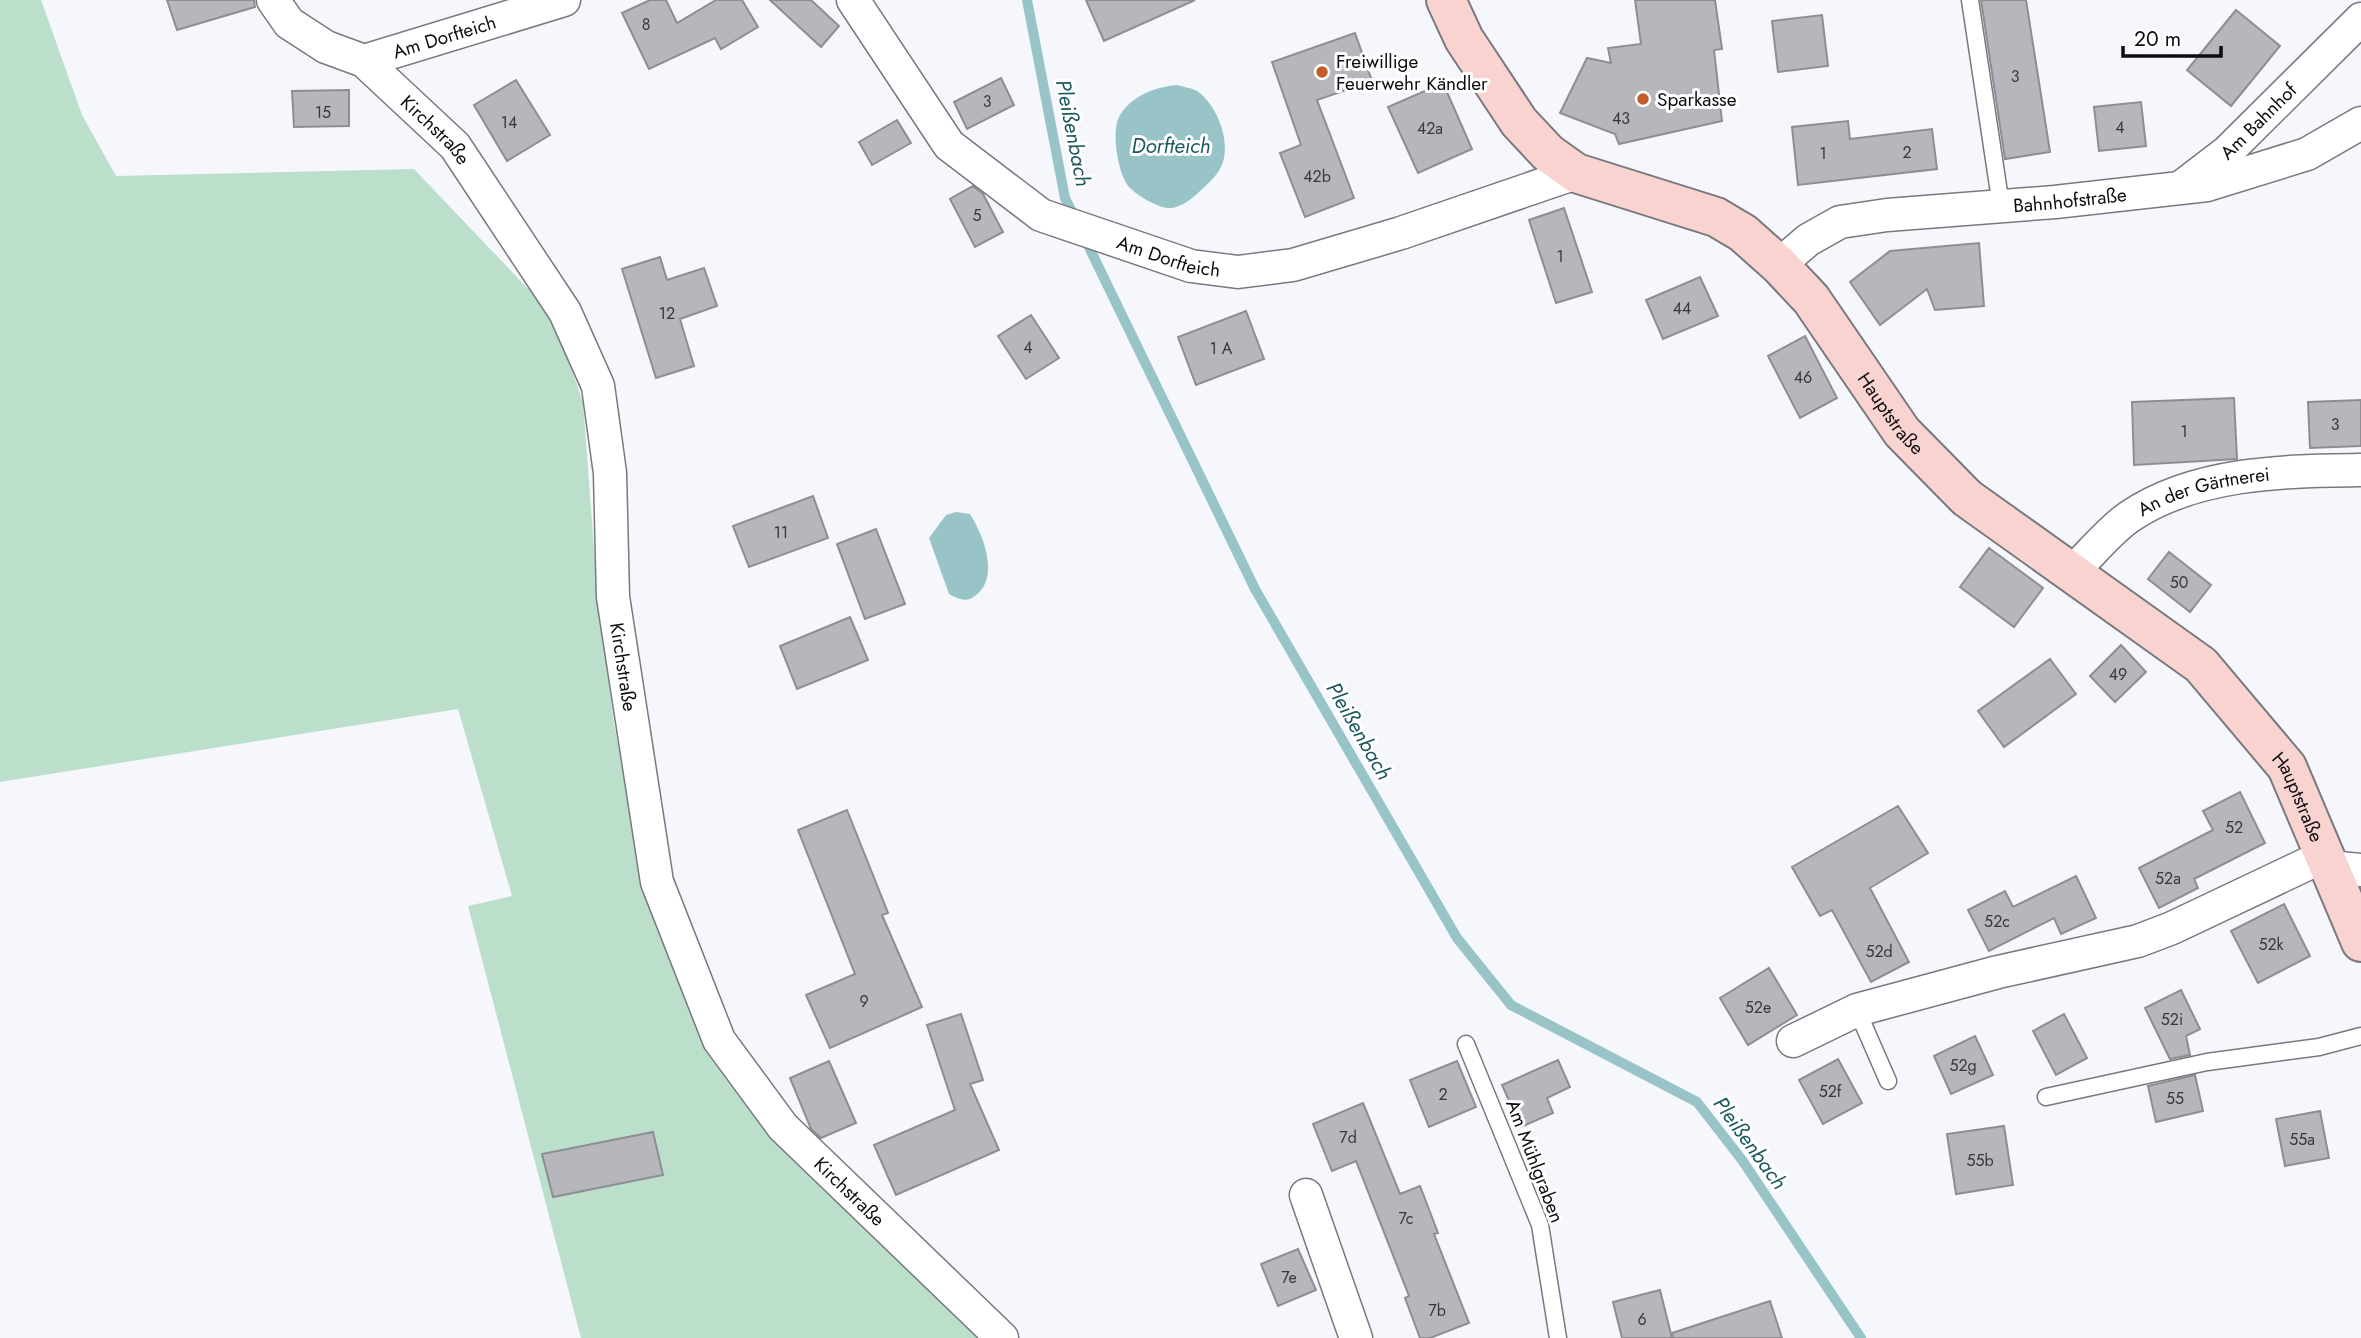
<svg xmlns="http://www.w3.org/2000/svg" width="2361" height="1338" viewBox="0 0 2361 1338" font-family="Jost,sans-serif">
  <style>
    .green { fill: #bcdfcc }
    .water { fill: #98c4c8 }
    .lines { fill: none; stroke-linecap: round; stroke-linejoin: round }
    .stream { stroke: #98c4c8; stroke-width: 10 }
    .building { fill: #b5b7bc; stroke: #8d8e93; stroke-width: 2 }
    .lane-casing { stroke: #78797e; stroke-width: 19 }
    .street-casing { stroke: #78797e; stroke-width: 35 }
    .secondary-casing { stroke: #78797e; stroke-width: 42 }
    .lane { stroke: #fff; stroke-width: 16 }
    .street { stroke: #fff; stroke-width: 32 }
    .secondary { stroke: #f8d3d0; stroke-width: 38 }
    .poi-dot { fill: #c35e2c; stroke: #fff; stroke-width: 2.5 }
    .labels { text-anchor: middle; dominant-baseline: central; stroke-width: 6; stroke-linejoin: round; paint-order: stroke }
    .number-label { font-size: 16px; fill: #37383a }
    .street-label { font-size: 19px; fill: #0d0d0f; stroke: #fff }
    .poi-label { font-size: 19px; fill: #0d0d0f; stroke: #fff; text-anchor: start }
    .water-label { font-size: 21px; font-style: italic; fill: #1b585d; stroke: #fff }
  </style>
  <rect width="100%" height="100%" fill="#f6f7fd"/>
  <path class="green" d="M 0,0 L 41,0 L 82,115 L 116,176 L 414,169 L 552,314 L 583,402 L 598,602 L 614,723 L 646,893 L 711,1056 L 777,1142 L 980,1338 L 581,1338 L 468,906 L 512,896 L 458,709 L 0,782 Z"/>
  <path class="water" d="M 1177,85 C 1183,87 1192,88 1197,91 C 1217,105 1230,139 1223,162 C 1220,173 1208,184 1200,191 C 1192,199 1179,209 1168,208 C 1157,207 1138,196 1130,188 C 1118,176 1111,133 1119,117 C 1130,96 1155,87 1177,85 Z
    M 956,512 L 970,514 C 984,536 1000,578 975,596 C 966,603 958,599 949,594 L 929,538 L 946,515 Z"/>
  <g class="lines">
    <path class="stream" d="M 1027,0 L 1065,198 L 1075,218
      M 1084,237 L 1255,589 L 1457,938 L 1511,1005 L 1697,1102 L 1742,1160 L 1861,1338"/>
  </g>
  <path class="building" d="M 167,0 L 254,0 L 255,7 L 177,30 Z
    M 650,0 L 666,0 L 677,23 L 716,0 L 742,0 L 758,27 L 721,49 L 715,38 L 649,69 L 622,13 Z
    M 770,0 L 811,0 L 839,26 L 821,47 Z
    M 1086,0 L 1195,0 L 1104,41 Z
    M 1635,0 L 1715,0 L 1722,49 L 1714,50 L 1722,121 L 1619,144 L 1615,134 L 1560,113 L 1587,58 L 1611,63 L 1608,48 L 1641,44 Z
    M 1981,0 L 2026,0 L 2050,152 L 2005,159 Z
    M 2236,10 L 2280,46 L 2231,106 L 2187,70 Z
    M 1822,15 L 1828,66 L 1778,72 L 1772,21 Z
    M 1355,33 L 1372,81 L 1317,100 L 1354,198 L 1305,217 L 1280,153 L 1301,145 L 1272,62 Z
    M 1001,78 L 1014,105 L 967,129 L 954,102 Z
    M 516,80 L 550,135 L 507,161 L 474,105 Z
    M 1443,83 L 1472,149 L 1418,173 L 1388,107 Z
    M 349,90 L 349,126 L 294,127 L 292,91 Z
    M 2141,102 L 2146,146 L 2099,151 L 2094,107 Z
    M 897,120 L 911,143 L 872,165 L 859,142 Z
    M 1848,121 L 1850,139 L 1932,129 L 1937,169 L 1798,185 L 1792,127 Z
    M 973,186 L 983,194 L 1003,232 L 975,247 L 950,199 Z
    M 1564,208 L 1592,292 L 1556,303 L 1529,220 Z
    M 1979,243 L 1984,306 L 1935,310 L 1927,289 L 1880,325 L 1850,282 L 1890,251 Z
    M 660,257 L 667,280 L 704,268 L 717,306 L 680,319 L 694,366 L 656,378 L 622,269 Z
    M 1700,277 L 1718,316 L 1663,339 L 1646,300 Z
    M 1246,311 L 1264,359 L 1196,385 L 1178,337 Z
    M 1031,315 L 1059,358 L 1026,379 L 998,336 Z
    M 1805,336 L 1837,398 L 1800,418 L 1768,356 Z
    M 2234,398 L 2237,459 L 2134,465 L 2132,402 Z
    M 2361,400 L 2361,446 L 2310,448 L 2308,402 Z
    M 813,496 L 828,538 L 749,567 L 733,526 Z
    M 876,529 L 905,604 L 865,619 L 837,544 Z
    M 1989,548 L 2043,588 L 2014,627 L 1960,587 Z
    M 2169,552 L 2211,585 L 2190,612 L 2148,579 Z
    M 850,617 L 868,660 L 797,689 L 780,646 Z
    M 2121,645 L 2146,672 L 2115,702 L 2090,676 Z
    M 2050,659 L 2076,694 L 2004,747 L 1978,711 Z
    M 2240,792 L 2265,843 L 2194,879 L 2198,888 L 2159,908 L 2139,868 L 2213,830 L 2203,811 Z
    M 1898,806 L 1928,853 L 1870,888 L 1909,962 L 1871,982 L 1832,910 L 1820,916 L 1792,867 Z
    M 847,810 L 888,913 L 882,915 L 922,1007 L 830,1048 L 806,995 L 855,974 L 798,830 Z
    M 2076,876 L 2096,918 L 2061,934 L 2054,918 L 1989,951 L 1968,910 L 2005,891 L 2013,907 Z
    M 2284,904 L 2310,956 L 2258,983 L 2231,931 Z
    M 1769,968 L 1797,1015 L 1748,1045 L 1720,998 Z
    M 2181,990 L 2200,1029 L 2186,1036 L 2190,1055 L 2170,1059 L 2145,1008 Z
    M 961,1014 L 983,1080 L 970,1084 L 999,1150 L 896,1195 L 874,1145 L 955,1110 L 927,1025 Z
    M 2064,1014 L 2087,1058 L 2056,1075 L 2033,1031 Z
    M 1975,1036 L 1993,1075 L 1951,1094 L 1934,1056 Z
    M 1838,1059 L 1862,1103 L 1823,1124 L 1799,1080 Z
    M 1558,1060 L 1570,1087 L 1547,1098 L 1553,1113 L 1521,1127 L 1502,1085 Z
    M 829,1061 L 856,1123 L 821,1138 L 811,1129 L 790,1078 Z
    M 1457,1061 L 1476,1107 L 1429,1127 L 1410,1080 Z
    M 2195,1075 L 2203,1111 L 2156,1122 L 2148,1086 Z
    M 1363,1103 L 1400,1194 L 1420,1186 L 1438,1233 L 1434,1234 L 1469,1323 L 1430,1338 L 1420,1338 L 1405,1298 L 1409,1296 L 1356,1161 L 1332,1171 L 1313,1124 Z
    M 2320,1111 L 2329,1158 L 2285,1166 L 2276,1119 Z
    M 2004,1126 L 2013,1185 L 1956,1194 L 1947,1134 Z
    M 653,1132 L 663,1175 L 553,1197 L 542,1154 Z
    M 1298,1249 L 1316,1290 L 1278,1306 L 1261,1264 Z
    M 1660,1290 L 1672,1338 L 1622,1338 L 1613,1302 Z
    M 1770,1301 L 1782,1338 L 1673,1338 L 1672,1333 Z"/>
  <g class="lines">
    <g class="lane-casing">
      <path id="lane" d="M 1970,0 L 2001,206
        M 1857,1010 L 1888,1081
        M 1466,1044 L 1540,1225 L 1558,1338
        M 2046,1097 L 2207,1062 L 2319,1047 L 2361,1036"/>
    </g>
    <g class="street-casing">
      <g id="street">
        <path id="s1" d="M 273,0 L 289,23 L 326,47 L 364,61 L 455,146 L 565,312 L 598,386 L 610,473 L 613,597 L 657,882 L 719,1040 L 783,1127 L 1002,1338"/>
        <path id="s2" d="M 853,0 L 949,145 L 1041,215 L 1191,266 L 1238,272 L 1293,265 L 1401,233 L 1576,173"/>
        <path id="s3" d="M 364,61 L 564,0"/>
        <path id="s4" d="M 2184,185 L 2227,152 L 2361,19"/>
        <path id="s5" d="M 1779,265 L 1808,240 L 1840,222 L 1887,215 L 2055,202 L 2207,185 L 2307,154 L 2361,123"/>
        <path id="s6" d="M 2071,573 C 2089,556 2109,531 2129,517 C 2195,472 2284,471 2361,470"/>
        <path d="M 2330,867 L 2361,870"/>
        <path d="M 1793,1041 L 1857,1010 L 1998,972 L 2138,941 L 2172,928 L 2324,856"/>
        <path d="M 1306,1195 L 1356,1338"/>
      </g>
    </g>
    <g class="secondary-casing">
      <g id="secondary">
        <path id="s7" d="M 1446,0 L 1464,39 L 1519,122 L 1548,153 L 1576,173 L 1716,217 L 1743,233 L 1779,265 L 1811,299 L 1902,432 L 1967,498 L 2201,665 L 2287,767 L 2361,942"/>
      </g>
    </g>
    <use href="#lane" class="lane"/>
    <use href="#street" class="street"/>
    <use href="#secondary" class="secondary"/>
  </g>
  <g class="poi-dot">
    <circle cx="1322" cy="72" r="7"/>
    <circle cx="1643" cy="99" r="7"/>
  </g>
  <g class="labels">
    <g class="number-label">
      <text x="646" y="24">8</text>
      <text x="2015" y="76">3</text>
      <text x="987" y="101">3</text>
      <text x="323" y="112">15</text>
      <text x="1621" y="118">43</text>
      <text x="509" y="122">14</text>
      <text x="2120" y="127">4</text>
      <text x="1430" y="128">42a</text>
      <text x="1907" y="152">2</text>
      <text x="1823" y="153">1</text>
      <text x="1317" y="176">42b</text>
      <text x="977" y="215">5</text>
      <text x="1560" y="256">1</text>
      <text x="1682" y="308">44</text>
      <text x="667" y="313">12</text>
      <text x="1028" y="347">4</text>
      <text x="1221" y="348">1 A</text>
      <text x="1803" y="377">46</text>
      <text x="2335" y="424">3</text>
      <text x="2184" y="431">1</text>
      <text x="781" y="532">11</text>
      <text x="2179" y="582">50</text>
      <text x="2118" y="674">49</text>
      <text x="2234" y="827">52</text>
      <text x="2168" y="878">52a</text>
      <text x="1997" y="921">52c</text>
      <text x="2271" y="944">52k</text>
      <text x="1879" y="951">52d</text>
      <text x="864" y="1001">9</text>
      <text x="1758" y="1007">52e</text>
      <text x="2172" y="1019">52i</text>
      <text x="1963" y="1065">52g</text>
      <text x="1830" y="1091">52f</text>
      <text x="1443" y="1094">2</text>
      <text x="2175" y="1098">55</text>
      <text x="1348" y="1137">7d</text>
      <text x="2302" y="1139">55a</text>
      <text x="1980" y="1160">55b</text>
      <text x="1406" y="1218">7c</text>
      <text x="1289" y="1277">7e</text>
      <text x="1437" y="1310">7b</text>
      <text x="1642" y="1319">6</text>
    </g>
    <g class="street-label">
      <text stroke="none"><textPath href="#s3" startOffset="84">Am Dorfteich</textPath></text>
      <text stroke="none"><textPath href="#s4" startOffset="98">Am Bahnhof</textPath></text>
      <text stroke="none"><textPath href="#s1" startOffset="212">Kirchstraße</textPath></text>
      <text stroke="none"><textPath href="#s5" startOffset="306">Bahnhofstraße</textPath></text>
      <text stroke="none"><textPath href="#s2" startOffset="424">Am Dorfteich</textPath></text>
      <text stroke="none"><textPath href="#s7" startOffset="632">Hauptstraße</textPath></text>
      <text stroke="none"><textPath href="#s6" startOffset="161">An der Gärtnerei</textPath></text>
      <text stroke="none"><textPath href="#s1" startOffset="800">Kirchstraße</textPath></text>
      <text stroke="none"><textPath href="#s7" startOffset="1199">Hauptstraße</textPath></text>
      <text transform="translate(1535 1161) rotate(69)">Am Mühlgraben</text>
      <text stroke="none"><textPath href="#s1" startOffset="1388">Kirchstraße</textPath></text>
    </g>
    <g class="poi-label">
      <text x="1336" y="61">Freiwillige<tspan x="1336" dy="22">Feuerwehr Kändler</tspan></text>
      <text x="1657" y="99">Sparkasse</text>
    </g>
    <g class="water-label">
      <text transform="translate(1073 133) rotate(79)">Pleißenbach</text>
      <text x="1171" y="146">Dorfteich</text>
      <text transform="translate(1359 731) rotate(60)">Pleißenbach</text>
      <text transform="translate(1750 1143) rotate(54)">Pleißenbach</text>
    </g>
  </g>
  <path d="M2123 46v10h98v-10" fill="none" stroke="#0d0d0f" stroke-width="3.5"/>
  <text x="2134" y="46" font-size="21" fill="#0d0d0f" stroke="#ffffff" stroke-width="5" paint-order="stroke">20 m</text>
</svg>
